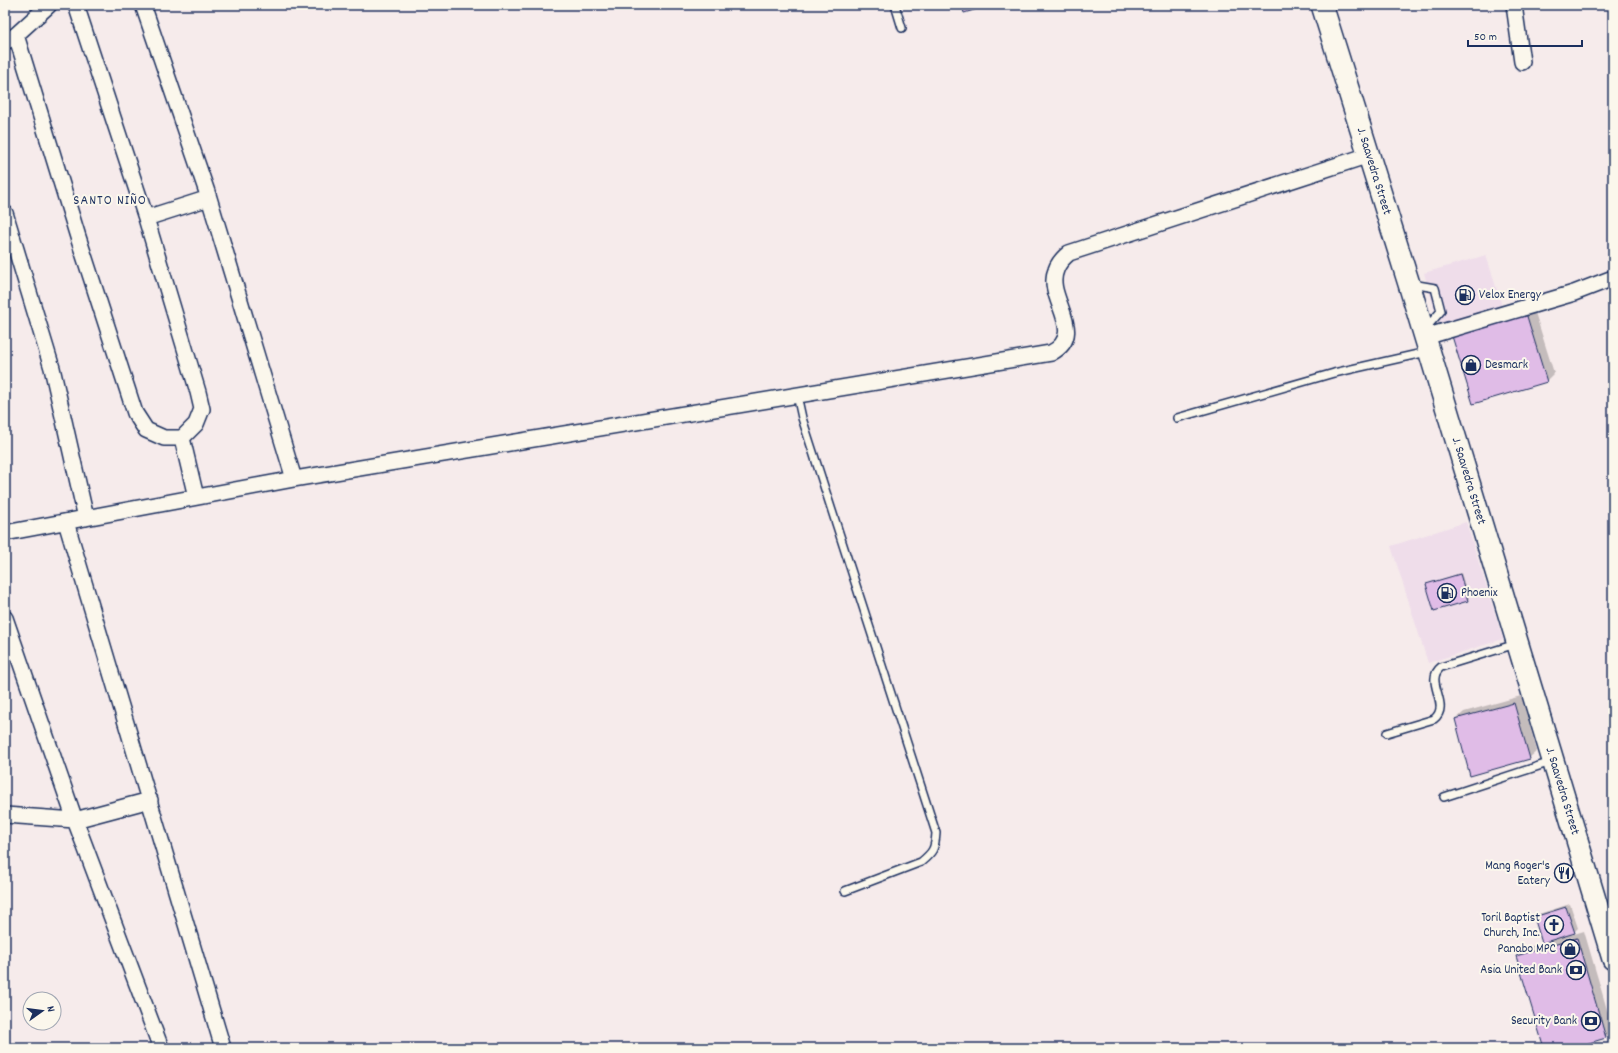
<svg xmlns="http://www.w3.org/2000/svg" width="1618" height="1053" viewBox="0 0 1618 1053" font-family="Dekko,sans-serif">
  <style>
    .built { fill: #efddea }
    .shadow { fill: #0003 }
    .building { fill: #e0bce7; stroke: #1b2f5e }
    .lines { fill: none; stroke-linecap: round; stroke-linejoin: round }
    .service-casing { stroke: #1b2f5e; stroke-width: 10 }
    .minor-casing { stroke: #1b2f5e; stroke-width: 18 }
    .secondary-casing { stroke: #1b2f5e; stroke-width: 24 }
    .service { stroke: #fbf7ec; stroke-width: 7 }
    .minor { stroke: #fbf7ec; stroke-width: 15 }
    .secondary { stroke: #fbf7ec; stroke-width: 21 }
    .labels { text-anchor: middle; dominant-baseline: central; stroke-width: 4; stroke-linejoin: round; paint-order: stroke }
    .street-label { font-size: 13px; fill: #1b2f5e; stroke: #fbf7ec }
    .poi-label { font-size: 13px; fill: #1b2f5e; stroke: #fbf7ec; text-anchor: end }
    .neighbourhood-label { font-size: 14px; letter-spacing: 1px; fill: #1b2f5e; stroke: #fbf7ec }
  </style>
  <rect width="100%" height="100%" fill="#f6ebeb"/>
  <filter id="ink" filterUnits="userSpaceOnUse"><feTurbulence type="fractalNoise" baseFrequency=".025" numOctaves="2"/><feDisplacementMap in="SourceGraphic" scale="8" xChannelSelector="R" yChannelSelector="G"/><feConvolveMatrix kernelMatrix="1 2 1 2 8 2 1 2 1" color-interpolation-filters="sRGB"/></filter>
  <g filter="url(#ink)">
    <path class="built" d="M 1486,255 L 1502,306 L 1439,325 L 1424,273 Z
      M 1466,522 L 1503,639 L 1428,663 L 1391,546 Z"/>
    <path class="shadow" d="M 1533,306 L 1554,373 L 1546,381 L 1453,337 Z
      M 1461,573 L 1469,599 L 1467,600 L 1427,584 Z
      M 1521,696 L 1537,751 L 1529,758 L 1456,719 L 1464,712 Z
      M 1570,904 L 1578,928 L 1571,935 L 1584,931 L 1613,1030 L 1606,1037 L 1569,1048 L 1545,1048 L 1517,956 L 1525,948 L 1543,943 L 1535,917 L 1539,914 Z"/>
    <path class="building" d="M 962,5 L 991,5 L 964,13 Z
      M 1526,313 L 1547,382 L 1473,404 L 1452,336 Z
      M 1460,574 L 1468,601 L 1434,611 L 1426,584 Z
      M 1514,703 L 1530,759 L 1470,776 L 1455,719 Z
      M 1566,907 L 1575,933 L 1542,943 L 1534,917 Z
      M 1577,938 L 1606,1038 L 1572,1048 L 1544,1048 L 1516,956 Z"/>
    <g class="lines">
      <g class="service-casing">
        <path id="service" d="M 895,5 L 902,28
          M 1412,284 L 1435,288 L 1441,311 L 1426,328
          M 797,395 L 802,418 L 936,833 C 935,849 933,852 921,862 L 845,891
          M 1177,418 L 1334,373 L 1427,352
          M 1387,733 L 1434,719 C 1452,705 1423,681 1441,667 L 1516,644
          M 1444,797 L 1551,762"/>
      </g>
      <g class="minor-casing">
        <path id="minor" d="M 143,5 L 209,198 L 294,479
          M 1514,5 L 1522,62
          M 16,35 L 78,237 L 135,413 L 146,430 L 164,438 L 182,438 L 196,424 L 202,409 L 198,392 L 146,218 L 76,5
          M 5,42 L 16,35 L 49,5
          M 5,213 L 52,368 L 86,518
          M 146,218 L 209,198
          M 1425,337 L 1574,293 L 1613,278
          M 182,438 L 196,497
          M 66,522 L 223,1048
          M 5,533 L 294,479 L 1051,353 C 1089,333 1044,297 1056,270 C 1058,263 1063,258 1069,253 L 1369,155
          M 5,618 L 75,820 L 161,1048
          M 5,815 L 75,820 L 150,800"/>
      </g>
      <g class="secondary-casing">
        <g id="secondary">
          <path id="s1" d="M 1322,5 L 1409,284 L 1613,959"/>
        </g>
      </g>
      <use href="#service" class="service"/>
      <use href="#minor" class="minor"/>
      <use href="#secondary" class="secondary"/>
    </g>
  </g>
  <defs>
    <g id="fuel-ring" transform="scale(1)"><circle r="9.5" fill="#fbf7ec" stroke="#1b2f5e" stroke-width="1.5"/><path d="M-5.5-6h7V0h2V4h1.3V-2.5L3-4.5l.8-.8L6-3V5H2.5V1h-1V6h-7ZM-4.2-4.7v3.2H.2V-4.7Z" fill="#1b2f5e"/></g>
    <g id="shop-ring" transform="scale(1)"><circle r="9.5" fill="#fbf7ec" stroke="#1b2f5e" stroke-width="1.5"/><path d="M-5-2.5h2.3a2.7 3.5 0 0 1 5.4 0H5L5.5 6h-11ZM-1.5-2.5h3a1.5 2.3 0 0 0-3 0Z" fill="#1b2f5e"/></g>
    <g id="restaurant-ring" transform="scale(1)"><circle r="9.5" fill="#fbf7ec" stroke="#1b2f5e" stroke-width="1.5"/><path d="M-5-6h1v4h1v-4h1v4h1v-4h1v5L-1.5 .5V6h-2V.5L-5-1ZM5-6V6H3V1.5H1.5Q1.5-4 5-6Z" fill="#1b2f5e"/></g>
    <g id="church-ring" transform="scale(1)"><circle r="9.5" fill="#fbf7ec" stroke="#1b2f5e" stroke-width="1.5"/><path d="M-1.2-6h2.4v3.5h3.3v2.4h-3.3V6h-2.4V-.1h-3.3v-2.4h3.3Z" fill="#1b2f5e"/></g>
    <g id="bank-ring" transform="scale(1)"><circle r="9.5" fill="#fbf7ec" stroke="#1b2f5e" stroke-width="1.5"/><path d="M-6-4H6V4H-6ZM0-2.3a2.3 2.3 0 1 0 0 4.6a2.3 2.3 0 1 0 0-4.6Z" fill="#1b2f5e"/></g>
  </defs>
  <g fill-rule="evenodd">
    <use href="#fuel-ring" x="1465" y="295"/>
    <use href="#shop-ring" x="1471" y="365"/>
    <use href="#fuel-ring" x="1447" y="593"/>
    <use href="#restaurant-ring" x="1564" y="873"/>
    <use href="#church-ring" x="1554" y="925"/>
    <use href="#shop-ring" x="1570" y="949"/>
    <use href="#bank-ring" x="1576" y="970"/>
    <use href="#bank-ring" x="1591" y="1021"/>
  </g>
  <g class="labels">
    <g class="street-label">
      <text stroke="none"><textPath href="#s1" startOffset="174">J. Saavedra Street</textPath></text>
      <text stroke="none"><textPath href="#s1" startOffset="498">J. Saavedra Street</textPath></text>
      <text stroke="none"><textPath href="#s1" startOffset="822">J. Saavedra Street</textPath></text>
    </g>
    <g class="poi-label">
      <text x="1479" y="295" text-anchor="start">Velox Energy</text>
      <text x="1485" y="365" text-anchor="start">Desmark</text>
      <text x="1461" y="593" text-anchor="start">Phoenix</text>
      <text x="1550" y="866">Mang Roger's<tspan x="1550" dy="15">Eatery</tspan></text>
      <text x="1540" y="918">Toril Baptist<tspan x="1540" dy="15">Church, Inc.</tspan></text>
      <text x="1556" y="949">Panabo MPC</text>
      <text x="1562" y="970">Asia United Bank</text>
      <text x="1577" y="1021">Security Bank</text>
    </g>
    <g class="neighbourhood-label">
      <text x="110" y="201">SANTO NIÑO</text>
    </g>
  </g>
  <rect width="1618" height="1053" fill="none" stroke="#fbf7ec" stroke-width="20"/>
  <rect x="10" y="10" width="1598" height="1033" fill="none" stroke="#1b2f5e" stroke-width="1.5" filter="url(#ink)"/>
  <g transform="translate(42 1011) rotate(76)"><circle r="19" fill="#fbf7ec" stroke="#a1a7b3"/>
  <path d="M0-3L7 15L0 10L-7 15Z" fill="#1b2f5e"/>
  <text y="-6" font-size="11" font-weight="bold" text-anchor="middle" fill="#1b2f5e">N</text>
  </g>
  <path d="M1468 40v6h114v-6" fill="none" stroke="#1b2f5e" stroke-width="2"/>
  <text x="1474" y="40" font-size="12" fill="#1b2f5e" stroke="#fbf7ec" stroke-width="3" paint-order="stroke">50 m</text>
</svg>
